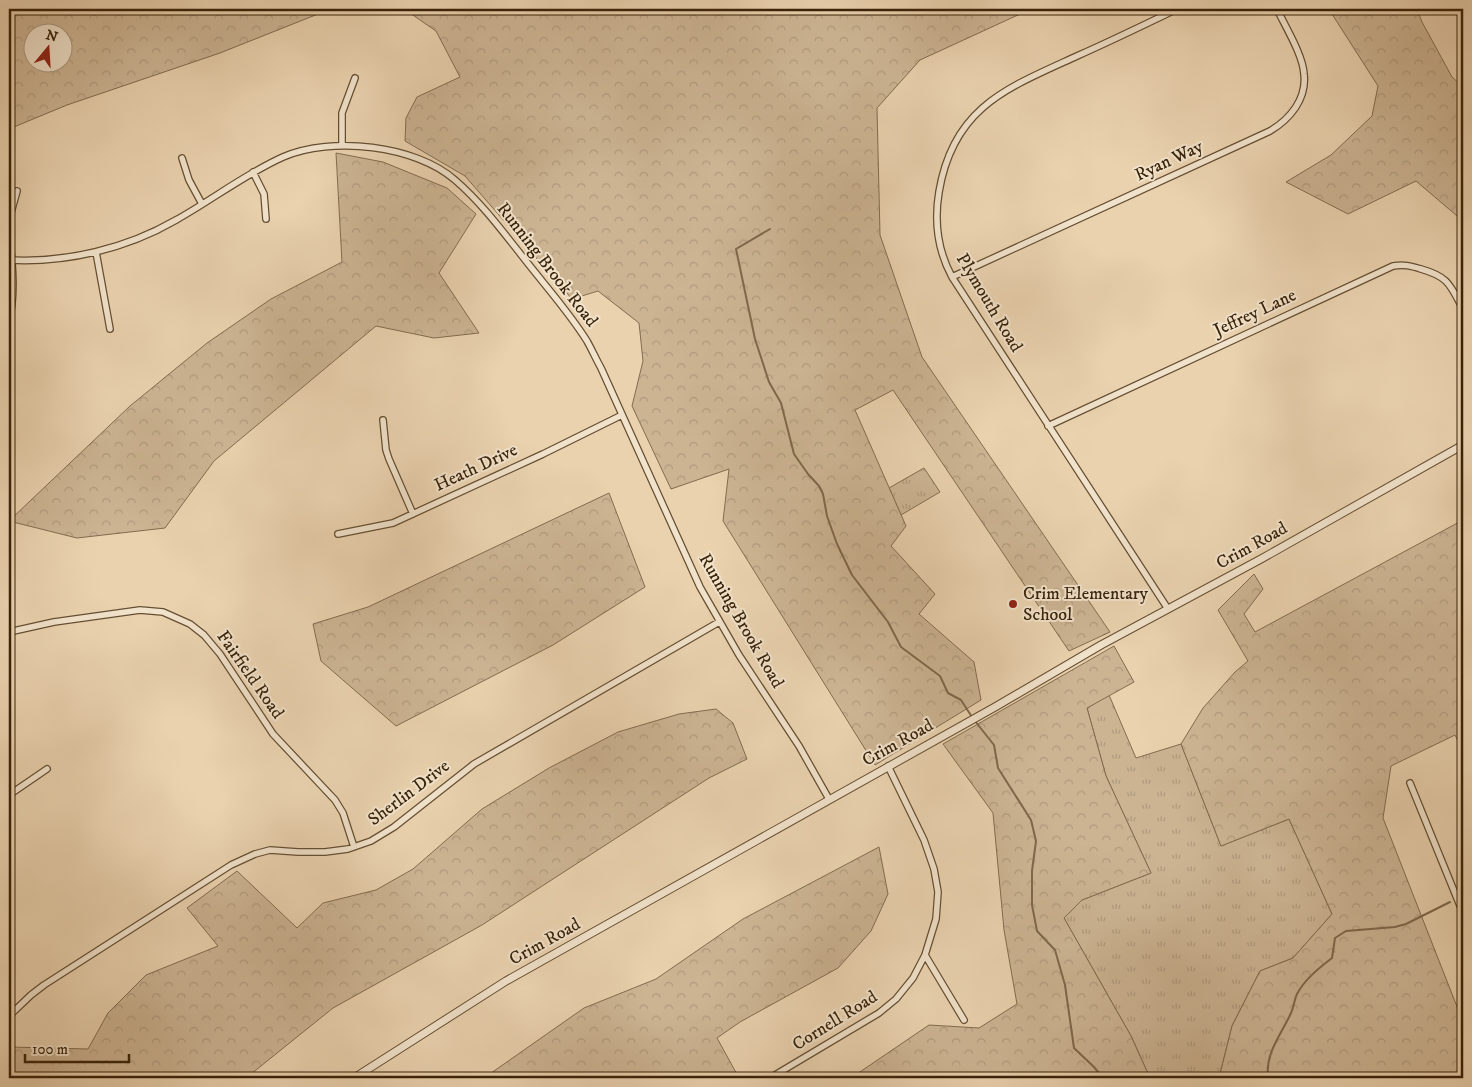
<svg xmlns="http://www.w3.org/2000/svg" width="1472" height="1087" viewBox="0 0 1472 1087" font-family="'IM FELL DW Pica',serif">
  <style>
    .grass { fill: url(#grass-tufts); stroke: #826c4e }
    .forest { fill: url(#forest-crowns); stroke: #826c4e; fill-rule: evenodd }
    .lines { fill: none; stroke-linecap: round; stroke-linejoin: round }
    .stream { stroke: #7f684b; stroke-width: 2 }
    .minor-casing { stroke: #654f32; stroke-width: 8 }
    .tertiary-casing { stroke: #654f32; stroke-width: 9 }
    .minor { stroke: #f1e2cb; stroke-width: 5.5 }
    .tertiary { stroke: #f1e2cb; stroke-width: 7 }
    .poi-dot { fill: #8f2418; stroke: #f1e2cb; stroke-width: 2 }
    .labels { text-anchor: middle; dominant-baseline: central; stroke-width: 4; stroke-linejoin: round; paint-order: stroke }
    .street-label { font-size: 18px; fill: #392309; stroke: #f1e2cb }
    .poi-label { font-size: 18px; fill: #392309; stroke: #f1e2cb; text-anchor: start }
  </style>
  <defs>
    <pattern id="grass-tufts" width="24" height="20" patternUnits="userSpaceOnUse" patternTransform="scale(1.25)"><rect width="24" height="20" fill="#ccb493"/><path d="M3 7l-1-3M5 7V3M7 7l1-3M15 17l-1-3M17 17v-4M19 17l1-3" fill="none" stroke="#b09a7d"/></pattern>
    <pattern id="forest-crowns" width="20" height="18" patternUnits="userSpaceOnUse" patternTransform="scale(1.25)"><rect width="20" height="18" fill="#ccb493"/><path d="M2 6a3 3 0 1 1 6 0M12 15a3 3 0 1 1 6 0" fill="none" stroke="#b09a7d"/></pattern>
  </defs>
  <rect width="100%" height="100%" fill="#ead2af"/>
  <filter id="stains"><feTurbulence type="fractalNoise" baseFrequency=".004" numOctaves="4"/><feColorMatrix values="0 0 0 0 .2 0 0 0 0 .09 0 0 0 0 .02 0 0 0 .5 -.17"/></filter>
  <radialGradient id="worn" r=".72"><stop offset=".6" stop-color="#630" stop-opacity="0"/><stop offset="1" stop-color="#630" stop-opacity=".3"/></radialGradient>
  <path class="grass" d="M 924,468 L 940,492 L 901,515 L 889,488 Z
    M 1109,695 L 1136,758 L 1181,744 L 1221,846 L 1289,819 L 1332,914 L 1293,958 L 1260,971 L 1232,1026 L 1219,1078 L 1150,1078 L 1131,1036 L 1064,918 L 1082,900 L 1151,873 L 1106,776 L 1087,708 Z"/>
  <path class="forest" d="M 9,9 L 342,9 L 318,14 L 220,53 L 67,105 L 9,129 ZM 62,32 L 62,62 L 32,62 L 32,32 Z
    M 404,9 L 1031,9 L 920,60 L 877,108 L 880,235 L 922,357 L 1110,632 L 1069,651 L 893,390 L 855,410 L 906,526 L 891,546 L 935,594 L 919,614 L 974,662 L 981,700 L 875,765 L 723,521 L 729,469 L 671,489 L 632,406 L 643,361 L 639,323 L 598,291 L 572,299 L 465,176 L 405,141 L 406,118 L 417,97 L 460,77 L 436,31 Z
    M 1339,9 L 1417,9 L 1422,22 L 1452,77 L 1463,87 L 1463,221 L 1416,181 L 1348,214 L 1286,182 L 1331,155 L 1372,116 L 1378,86 L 1332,14 Z
    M 336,153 L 383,162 L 447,188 L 476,214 L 439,273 L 479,333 L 434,338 L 376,326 L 214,461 L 165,528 L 77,538 L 9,521 L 130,406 L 207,343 L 271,299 L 342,262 Z
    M 609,493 L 645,587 L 553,645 L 396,726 L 321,661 L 313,624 L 368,607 Z
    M 1463,520 L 1463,751 L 1455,735 L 1391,766 L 1383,818 L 1463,1022 L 1463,1078 L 1219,1078 L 1232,1026 L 1260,971 L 1293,958 L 1332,914 L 1289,819 L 1221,846 L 1181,744 L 1203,708 L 1235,672 L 1248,661 L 1218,610 L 1254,574 L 1263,589 L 1244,614 L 1255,632 Z
    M 1114,646 L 1134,682 L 1087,708 L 1106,776 L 1151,873 L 1082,900 L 1064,918 L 1131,1036 L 1150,1078 L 851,1078 L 929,1025 L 979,1028 L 1017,1004 L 1004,930 L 993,813 L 943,744 Z
    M 716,709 L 733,723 L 747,759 L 709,778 L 482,925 L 333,1008 L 246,1078 L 9,1078 L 9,1047 L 88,1049 L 108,1013 L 146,975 L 218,946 L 187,908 L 237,871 L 297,928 L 323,903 L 376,890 L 413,869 L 482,809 L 549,768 L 618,732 L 679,714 Z
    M 879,847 L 888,894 L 871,931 L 838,968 L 740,1022 L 717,1038 L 739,1078 L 484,1078 L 584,1008 L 656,979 L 743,919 Z"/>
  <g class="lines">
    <path class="stream" d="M 770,229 L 736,249 L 755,339 L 769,382 L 781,403 L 794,454 L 808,474 L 819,486 L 823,494 L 827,516 L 837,544 L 852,575 L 888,622 L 901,647 L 940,676 L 948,693 L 961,700 L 972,717
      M 975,721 L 994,745 L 998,768 L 1031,820 L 1036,841 L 1032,871 L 1032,905 L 1037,931 L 1055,950 L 1065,985 L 1074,1048 L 1094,1067 L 1103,1078
      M 1462,897 L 1463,896
      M 1268,1078 C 1265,1053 1281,1035 1291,1013 C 1294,1007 1294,1000 1297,994 C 1305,979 1319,968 1332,958 L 1335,938 L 1346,931 L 1395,927 L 1406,924 L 1450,902"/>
    <g class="minor-casing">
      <path id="minor" d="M 342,145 L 342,113 L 355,78
        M 182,158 L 189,180 L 202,204
        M 253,172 L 264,194 L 266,219
        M 9,220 L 17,191
        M 9,231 C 12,260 16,293 9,321
        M 96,252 L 110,329
        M 9,260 C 66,263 126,249 176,220 C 212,200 245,174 283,157 C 332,136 415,145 455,180 C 484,205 506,236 530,266 C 549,290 571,315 587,341 C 592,350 596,359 601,368 L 700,587 L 739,655 L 799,746 L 829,799
        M 952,277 L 1270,131 C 1290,119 1307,99 1304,74 C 1303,55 1285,26 1277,9
        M 383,420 L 386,450 L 389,459 L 413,514
        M 1048,426 L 1393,266 C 1404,264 1411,266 1421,269 C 1449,277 1450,285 1463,309
        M 338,534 L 393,523 L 543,454 L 622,415
        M 1168,609 L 952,277 C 938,251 934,222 939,192 C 953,107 1007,88 1077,56 C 1111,41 1144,25 1177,9
        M 9,632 L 54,622 L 140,610 L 163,612 L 190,624 L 204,635 L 220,654 L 273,734 L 335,800 L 343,813 L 354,847
        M 888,766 L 924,840 L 934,869 L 938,892 L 936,919 L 925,955 L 964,1020
        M 1410,783 L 1463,913
        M 9,795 L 47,769
        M 9,1016 L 31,995 L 44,985 L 231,865 L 255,854 L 270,850 L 298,852 L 325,852 L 348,849 L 371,841 L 394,827 L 474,764 L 719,622
        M 770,1078 L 879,1013 L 896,999 L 913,978 L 925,955"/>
    </g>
    <g class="tertiary-casing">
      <path id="tertiary" d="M 354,1078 L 506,981 L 995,707 L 1101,645 L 1261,559 L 1463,445"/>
    </g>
    <use href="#minor" class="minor"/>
    <use href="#tertiary" class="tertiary"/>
  </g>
  <circle class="poi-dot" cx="1013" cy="604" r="5"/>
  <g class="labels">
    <g class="street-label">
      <text transform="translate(1169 161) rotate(-25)">Ryan Way</text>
      <text transform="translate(547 265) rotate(52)">Running Brook Road</text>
      <text transform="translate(989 303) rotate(59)">Plymouth Road</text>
      <text transform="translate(1255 313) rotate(-25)">Jeffrey Lane</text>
      <text transform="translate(476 468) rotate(-25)">Heath Drive</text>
      <text transform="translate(1252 546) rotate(-29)">Crim Road</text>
      <text transform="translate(741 621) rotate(60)">Running Brook Road</text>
      <text transform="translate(250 675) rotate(55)">Fairfield Road</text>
      <text transform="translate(898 743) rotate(-29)">Crim Road</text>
      <text transform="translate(409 793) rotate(-37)">Sherlin Drive</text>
      <text transform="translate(545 942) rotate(-29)">Crim Road</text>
      <text transform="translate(835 1021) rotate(-32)">Cornell Road</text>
    </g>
    <g class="poi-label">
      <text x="1023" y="594">Crim Elementary<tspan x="1023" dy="21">School</tspan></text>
    </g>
  </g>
  <rect width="1472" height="1087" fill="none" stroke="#ead2af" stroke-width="30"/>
  <rect x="10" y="10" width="1452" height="1067" fill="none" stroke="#392309" stroke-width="2.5"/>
  <rect x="15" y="15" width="1442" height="1057" fill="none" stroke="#392309"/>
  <g transform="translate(48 48) rotate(18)"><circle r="24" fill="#f1e2cb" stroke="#a7967d"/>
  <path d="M0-4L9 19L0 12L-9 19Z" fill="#8f2418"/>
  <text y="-8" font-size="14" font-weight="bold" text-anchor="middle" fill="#392309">N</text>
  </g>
  <path d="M25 1054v8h104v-8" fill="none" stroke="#392309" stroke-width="2.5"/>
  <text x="32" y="1054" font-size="15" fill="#392309" stroke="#f1e2cb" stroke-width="4" paint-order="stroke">100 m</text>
  <rect width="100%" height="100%" filter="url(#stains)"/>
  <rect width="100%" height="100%" fill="url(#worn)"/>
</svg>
